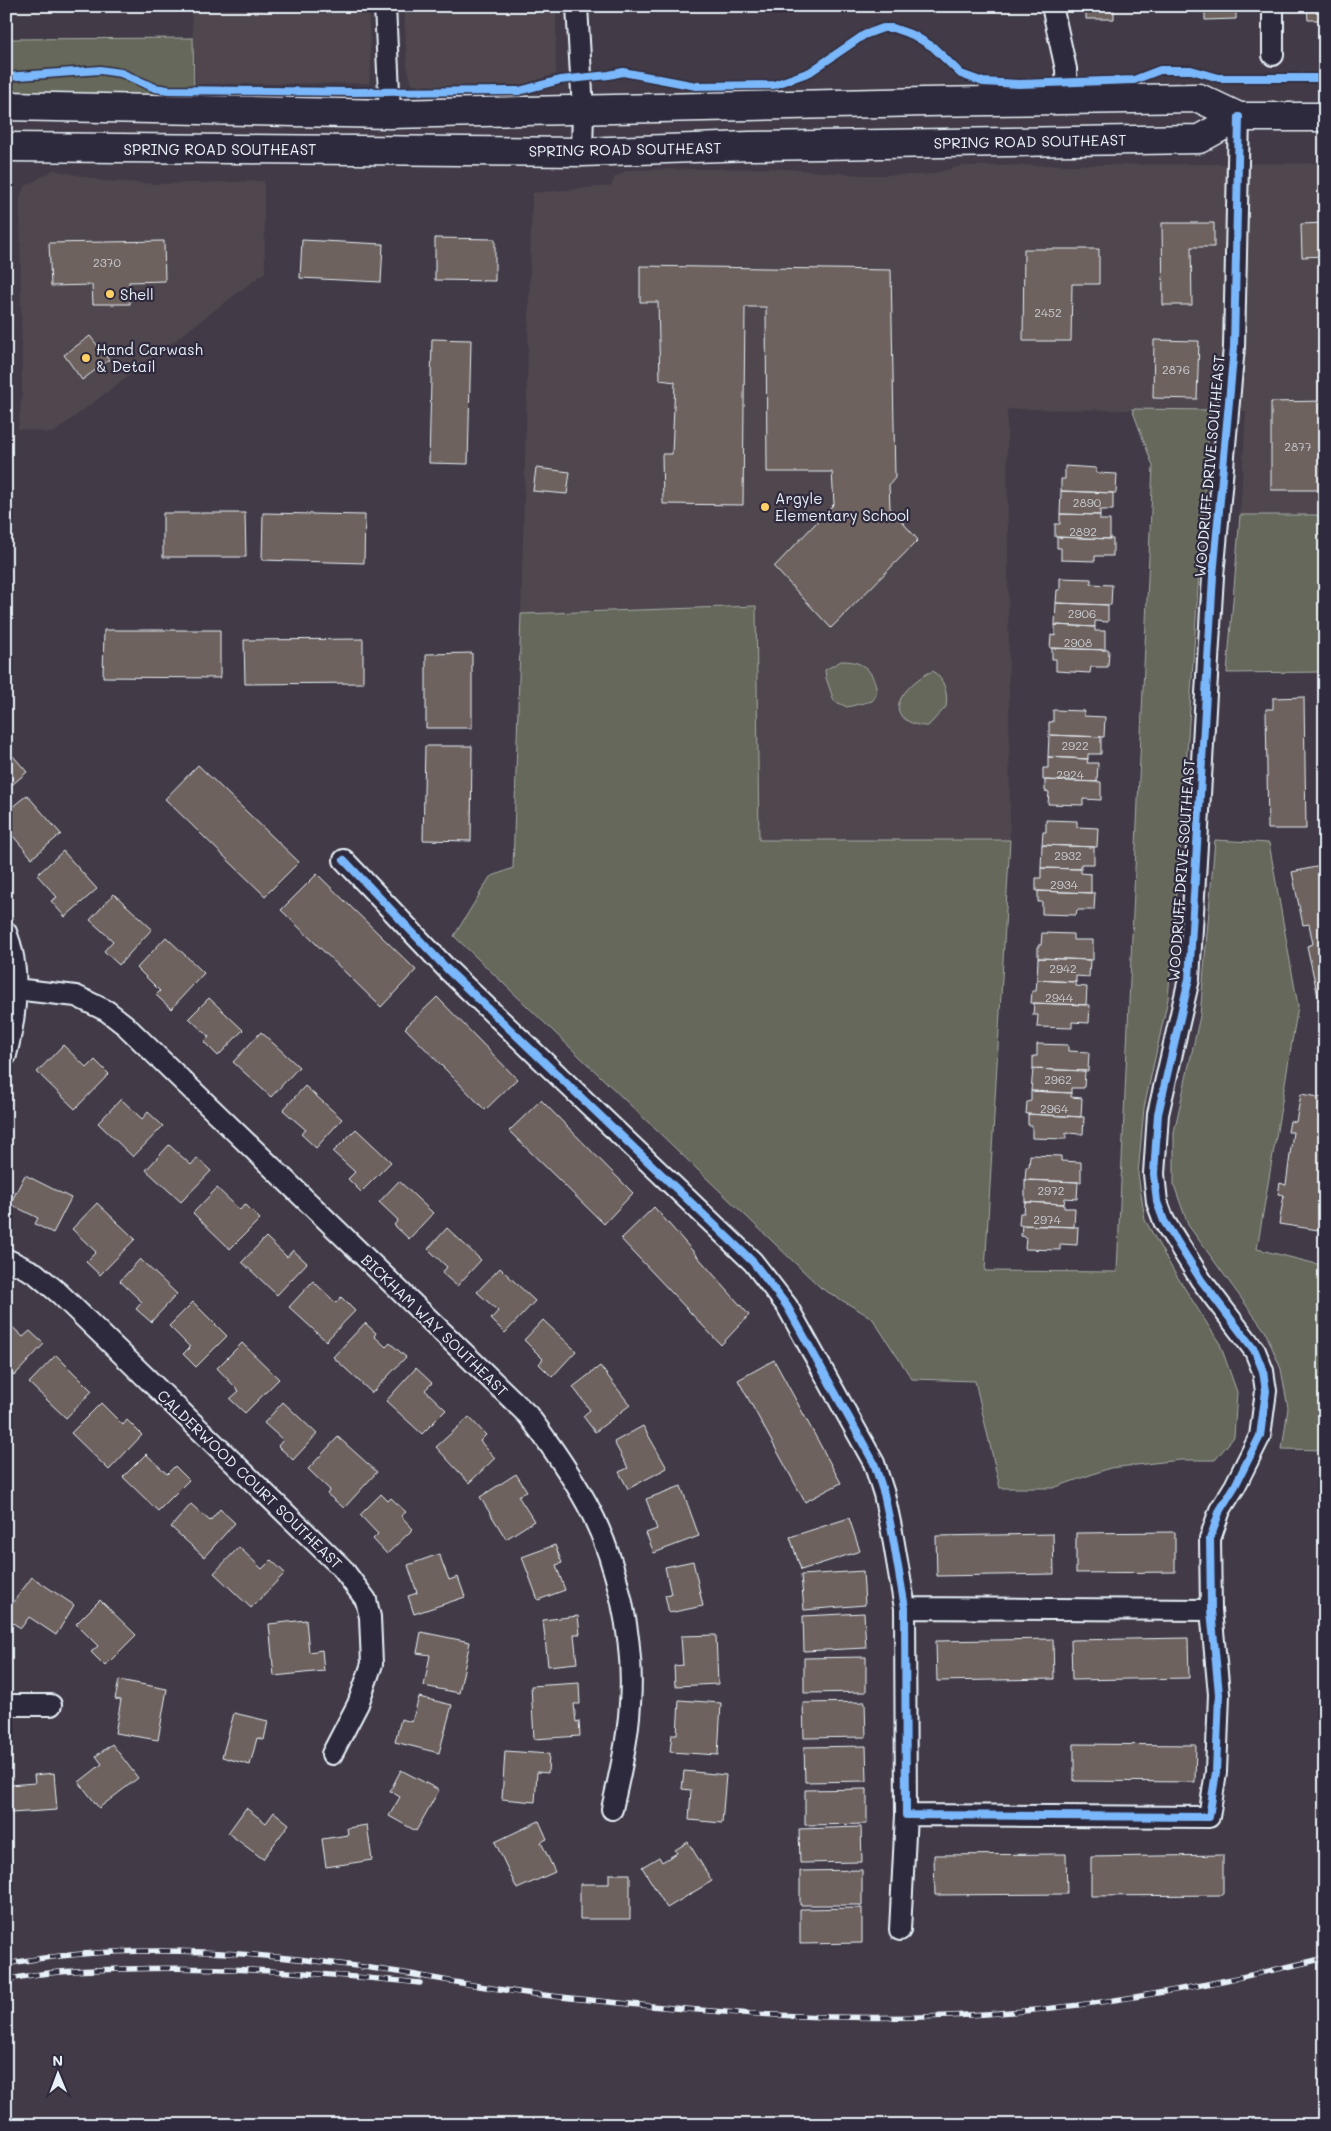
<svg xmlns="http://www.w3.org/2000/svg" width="1331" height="2131" viewBox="0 0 1331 2131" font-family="Mali,sans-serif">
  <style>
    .built { fill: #4f474e }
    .green { fill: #65685a; stroke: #a6aca9 }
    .building { fill: #6e625e; stroke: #e8f1f8 }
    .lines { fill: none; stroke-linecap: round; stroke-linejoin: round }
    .street-casing { stroke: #e8f1f8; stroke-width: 24 }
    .secondary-casing { stroke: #e8f1f8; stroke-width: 31 }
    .street { stroke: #2f2a3d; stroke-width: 20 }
    .secondary { stroke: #2f2a3d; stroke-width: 28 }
    .rail-casing { stroke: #e8f1f8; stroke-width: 5.5 }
    .rail { stroke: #2f2a3d; stroke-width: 4; stroke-dasharray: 11; stroke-linecap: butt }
    .cycleway-casing { stroke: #2f2a3d; stroke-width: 11 }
    .cycleway { stroke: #7ab7fb; stroke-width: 8 }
    .poi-dot { fill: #ffd166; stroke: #2f2a3d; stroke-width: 2 }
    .labels { text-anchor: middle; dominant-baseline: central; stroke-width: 4.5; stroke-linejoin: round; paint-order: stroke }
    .number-label { font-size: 12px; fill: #cacdd2 }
    .street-label { font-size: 15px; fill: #e8f1f8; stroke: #2f2a3d }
    .poi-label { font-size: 15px; fill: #e8f1f8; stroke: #2f2a3d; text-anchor: start }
  </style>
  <rect width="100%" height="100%" fill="#423b47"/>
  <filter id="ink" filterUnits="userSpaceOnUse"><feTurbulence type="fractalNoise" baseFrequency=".02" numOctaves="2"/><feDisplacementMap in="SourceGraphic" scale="10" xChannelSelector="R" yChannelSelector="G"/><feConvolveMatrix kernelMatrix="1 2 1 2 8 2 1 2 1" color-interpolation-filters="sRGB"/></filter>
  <g filter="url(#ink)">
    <path class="built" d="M 191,6 L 368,6 L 371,64 L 369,83 L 196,84 Z
      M 404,6 L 556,6 L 556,74 L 521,85 L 432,86 L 412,84 L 407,66 Z
      M 1325,163 L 1325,515 L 1240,515 L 1246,411 L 1007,409 L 1010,840 L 759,840 L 755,606 L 521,614 L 532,193 L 611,186 L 615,177 L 628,170 L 771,168 L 863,175 L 926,175 L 962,166 Z
      M 54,170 L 104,181 L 157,184 L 264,181 L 265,272 L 53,433 L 18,429 L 22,395 L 20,197 L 24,187 Z"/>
    <path class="green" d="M 193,38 L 194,95 L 6,93 L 6,39 Z
      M 1132,409 L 1210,410 L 1181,841 L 1168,999 L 1144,1108 L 1138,1174 L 1145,1220 L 1173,1270 L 1220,1344 L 1237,1392 L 1234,1437 L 1215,1460 L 1180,1460 L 1110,1468 L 1053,1488 L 1000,1488 L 975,1381 L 912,1379 L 872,1318 L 821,1288 L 454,936 L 490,877 L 513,868 L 521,614 L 756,606 L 759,840 L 1010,840 L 985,1271 L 1117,1272 L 1153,466 Z
      M 1240,515 L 1325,515 L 1325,672 L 1227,673 Z
      M 841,661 C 850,661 859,662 866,668 C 874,675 881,693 872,701 L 847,707 L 834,701 L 826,678 L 825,670 Z
      M 933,671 C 945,680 948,694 946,707 L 928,726 C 917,727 894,719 899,703 C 903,690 921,675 933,671 Z
      M 1215,840 L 1269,843 L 1298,1006 L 1257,1249 L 1325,1266 L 1325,1450 L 1282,1449 L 1288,1408 L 1281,1369 L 1265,1331 L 1188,1225 L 1174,1185 L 1174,1132 L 1200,1016 Z"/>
    <path class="building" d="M 43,6 L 74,6 L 74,8 L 43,9 Z
      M 253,6 L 338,6 L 338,7 L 253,10 Z
      M 1086,6 L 1114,6 L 1114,19 L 1086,19 Z
      M 1205,6 L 1236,6 L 1236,19 L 1205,20 Z
      M 1307,6 L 1325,6 L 1325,20 L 1308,20 Z
      M 1162,223 L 1214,223 L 1214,247 L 1191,247 L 1192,305 L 1163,305 Z
      M 1325,223 L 1325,256 L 1302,257 L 1301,224 Z
      M 435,238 L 495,239 L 495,281 L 435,280 Z
      M 302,240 L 383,244 L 381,282 L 300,278 Z
      M 164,241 L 165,281 L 129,282 L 130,304 L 93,304 L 92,285 L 51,286 L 49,243 Z
      M 1024,249 L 1099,249 L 1099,284 L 1072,284 L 1071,341 L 1023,341 Z
      M 640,266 L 891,270 L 895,478 L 889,485 L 890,508 L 918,540 L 831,628 L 774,567 L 834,504 L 832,472 L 767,472 L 766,307 L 745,307 L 743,505 L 663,504 L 662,454 L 672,454 L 675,382 L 660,380 L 658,302 L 640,302 Z
      M 90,336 L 109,360 L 82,380 L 64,355 Z
      M 432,339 L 471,340 L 468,464 L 429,463 Z
      M 1154,340 L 1199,341 L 1197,399 L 1153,398 Z
      M 1325,401 L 1325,490 L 1271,490 L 1271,402 Z
      M 1065,466 L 1096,468 L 1096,473 L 1117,474 L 1116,493 L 1061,491 L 1061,479 L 1065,479 Z
      M 536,468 L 570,472 L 567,494 L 533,491 Z
      M 1061,491 L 1113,493 L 1113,510 L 1100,510 L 1100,515 L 1060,514 Z
      M 163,513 L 245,513 L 246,557 L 163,557 Z
      M 263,513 L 365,515 L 364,563 L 262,560 Z
      M 1060,514 L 1100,515 L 1100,520 L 1110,520 L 1110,539 L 1055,537 L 1055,524 L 1060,524 Z
      M 1057,537 L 1113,539 L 1113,556 L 1095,556 L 1095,561 L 1061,560 L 1061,548 L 1057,548 Z
      M 1060,578 L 1091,579 L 1091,584 L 1112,585 L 1111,605 L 1056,603 L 1057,590 L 1060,590 Z
      M 1056,603 L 1108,605 L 1108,622 L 1095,621 L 1095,627 L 1055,625 Z
      M 1055,625 L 1095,627 L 1095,631 L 1105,631 L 1105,650 L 1050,648 L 1051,635 L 1055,636 Z
      M 104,630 L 220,630 L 220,678 L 103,677 Z
      M 363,639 L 363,683 L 245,684 L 244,640 Z
      M 1052,648 L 1109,650 L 1108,667 L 1091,667 L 1090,673 L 1056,671 L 1056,659 L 1052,659 Z
      M 472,653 L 472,728 L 426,728 L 426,654 Z
      M 1304,697 L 1306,829 L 1268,829 L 1266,709 L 1273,709 L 1273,698 Z
      M 1053,710 L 1084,711 L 1084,716 L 1105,717 L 1104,737 L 1049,735 L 1049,722 L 1053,722 Z
      M 1049,735 L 1101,737 L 1101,754 L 1088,754 L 1088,759 L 1048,757 Z
      M 425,746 L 472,746 L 471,841 L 423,840 Z
      M 6,748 L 27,772 L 6,790 Z
      M 1048,757 L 1088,759 L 1087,763 L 1098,763 L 1097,782 L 1043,780 L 1043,768 L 1048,768 Z
      M 198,765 L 299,862 L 265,896 L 165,799 Z
      M 1045,780 L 1101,782 L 1101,800 L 1083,799 L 1083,805 L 1048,804 L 1049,792 L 1045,791 Z
      M 27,795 L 61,834 L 32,858 L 12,835 L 10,836 L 6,832 L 6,812 Z
      M 1046,820 L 1077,821 L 1077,827 L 1098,828 L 1097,847 L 1042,845 L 1043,832 L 1046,832 Z
      M 1042,845 L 1094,847 L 1094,864 L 1081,864 L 1081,869 L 1041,868 Z
      M 63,851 L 97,889 L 65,917 L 51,901 L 57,897 L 37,875 Z
      M 1325,865 L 1325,999 L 1319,1001 L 1307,946 L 1313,944 L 1309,924 L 1303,925 L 1292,872 Z
      M 1041,868 L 1081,869 L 1081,873 L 1091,874 L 1091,893 L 1036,891 L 1036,878 L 1041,878 Z
      M 317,874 L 416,970 L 381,1007 L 281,910 Z
      M 1038,891 L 1095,893 L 1094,910 L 1077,910 L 1076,915 L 1042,914 L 1042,902 L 1038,902 Z
      M 114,894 L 152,929 L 119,965 L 104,951 L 113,941 L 90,920 Z
      M 1042,933 L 1073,934 L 1073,940 L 1093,940 L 1093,960 L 1038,958 L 1038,945 L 1041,945 Z
      M 166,937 L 204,973 L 171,1009 L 156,995 L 160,991 L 137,968 Z
      M 1038,958 L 1090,960 L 1089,977 L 1076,976 L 1076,982 L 1037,980 Z
      M 1037,980 L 1076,982 L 1076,986 L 1087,987 L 1086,1005 L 1031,1003 L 1032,991 L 1036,991 Z
      M 437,997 L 517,1079 L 485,1110 L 405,1028 Z
      M 209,998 L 243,1030 L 218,1056 L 204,1042 L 209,1037 L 189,1018 Z
      M 1034,1003 L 1090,1005 L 1089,1023 L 1072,1022 L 1072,1028 L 1037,1027 L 1038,1015 L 1033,1015 Z
      M 261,1032 L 299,1067 L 271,1097 L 233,1062 Z
      M 1037,1044 L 1068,1045 L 1068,1051 L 1089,1052 L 1088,1071 L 1033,1069 L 1033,1056 L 1037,1056 Z
      M 63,1045 L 87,1068 L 95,1060 L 109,1074 L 75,1109 L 37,1072 Z
      M 1033,1069 L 1085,1071 L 1084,1088 L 1071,1088 L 1071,1093 L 1031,1091 Z
      M 305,1086 L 342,1119 L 316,1148 L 301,1134 L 306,1130 L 283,1110 Z
      M 1031,1091 L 1071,1093 L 1071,1097 L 1082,1098 L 1081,1117 L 1026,1114 L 1027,1102 L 1031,1101 Z
      M 1301,1094 L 1325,1098 L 1325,1231 L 1279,1224 L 1284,1195 L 1278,1194 L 1280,1183 L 1286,1185 L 1293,1132 L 1288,1132 L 1290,1121 L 1296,1122 Z
      M 121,1099 L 142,1119 L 148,1112 L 163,1126 L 133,1157 L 98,1123 Z
      M 541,1100 L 633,1193 L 604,1224 L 509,1131 Z
      M 1028,1114 L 1084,1117 L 1083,1134 L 1066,1133 L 1066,1139 L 1032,1138 L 1032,1125 L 1028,1125 Z
      M 356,1129 L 391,1162 L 361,1192 L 348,1179 L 355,1172 L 333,1152 Z
      M 169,1145 L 191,1165 L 197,1158 L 211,1171 L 181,1202 L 146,1170 Z
      M 1030,1155 L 1061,1156 L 1061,1161 L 1081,1162 L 1081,1182 L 1025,1180 L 1026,1167 L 1029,1167 Z
      M 25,1175 L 71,1198 L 53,1233 L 35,1224 L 38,1218 L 10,1204 Z
      M 1025,1180 L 1078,1182 L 1077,1199 L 1065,1198 L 1064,1204 L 1025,1202 Z
      M 399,1181 L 433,1213 L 409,1239 L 394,1225 L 398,1220 L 379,1202 Z
      M 217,1188 L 240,1210 L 245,1204 L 260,1219 L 230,1249 L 193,1213 Z
      M 1025,1202 L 1064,1204 L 1064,1208 L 1075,1208 L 1074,1227 L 1019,1225 L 1020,1213 L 1024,1213 Z
      M 97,1203 L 135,1239 L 100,1275 L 86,1262 L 96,1252 L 72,1229 Z
      M 654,1207 L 749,1315 L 721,1345 L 621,1239 Z
      M 1022,1225 L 1078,1227 L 1077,1245 L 1060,1244 L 1060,1250 L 1025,1249 L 1026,1237 L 1021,1236 Z
      M 447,1228 L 481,1260 L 457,1286 L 442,1273 L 447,1267 L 428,1249 Z
      M 266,1237 L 287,1257 L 293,1250 L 307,1263 L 277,1295 L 242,1262 Z
      M 140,1259 L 177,1294 L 151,1322 L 136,1309 L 142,1302 L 120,1281 Z
      M 500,1268 L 535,1301 L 505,1333 L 491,1319 L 498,1311 L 477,1292 Z
      M 313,1281 L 336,1303 L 341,1297 L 355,1311 L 326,1341 L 289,1307 Z
      M 193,1302 L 227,1336 L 196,1367 L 183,1354 L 190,1347 L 169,1326 Z
      M 543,1320 L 576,1351 L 552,1377 L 539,1364 L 543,1359 L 524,1340 Z
      M 6,1321 L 23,1337 L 30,1331 L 44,1344 L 14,1376 L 6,1368 Z
      M 365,1323 L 376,1333 L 374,1336 L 386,1347 L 390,1343 L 406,1357 L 372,1393 L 333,1357 Z
      M 242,1343 L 279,1379 L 245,1413 L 230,1399 L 239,1391 L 217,1368 Z
      M 56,1355 L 92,1391 L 66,1418 L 29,1383 Z
      M 774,1360 L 841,1483 L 805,1502 L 738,1380 Z
      M 600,1366 L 630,1405 L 595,1432 L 583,1416 L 590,1410 L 573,1387 Z
      M 416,1368 L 432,1383 L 425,1390 L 446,1410 L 422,1434 L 386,1401 Z
      M 283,1402 L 317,1434 L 293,1460 L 278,1446 L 283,1440 L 264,1423 Z
      M 101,1403 L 123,1425 L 127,1420 L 142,1435 L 109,1470 L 71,1433 Z
      M 469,1417 L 486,1435 L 480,1441 L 495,1458 L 469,1483 L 436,1447 Z
      M 643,1426 L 667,1468 L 628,1489 L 619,1472 L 628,1468 L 614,1442 Z
      M 338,1437 L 377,1472 L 344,1508 L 327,1494 L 330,1490 L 308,1469 Z
      M 146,1454 L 167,1474 L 175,1466 L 189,1480 L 158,1511 L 123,1477 Z
      M 516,1474 L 527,1491 L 518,1496 L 534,1521 L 506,1539 L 480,1497 Z
      M 681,1486 L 699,1536 L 654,1553 L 646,1533 L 657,1529 L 646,1499 Z
      M 381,1494 L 388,1501 L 391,1498 L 406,1512 L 401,1516 L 413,1529 L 387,1554 L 373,1539 L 378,1534 L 360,1515 Z
      M 191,1504 L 210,1521 L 220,1509 L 235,1523 L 204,1557 L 171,1527 Z
      M 849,1518 L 860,1551 L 801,1570 L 790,1537 Z
      M 1175,1532 L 1175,1572 L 1076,1573 L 1076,1533 Z
      M 1053,1534 L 1054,1574 L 937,1576 L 936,1536 Z
      M 555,1545 L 562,1563 L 556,1565 L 565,1590 L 538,1600 L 522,1557 Z
      M 239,1547 L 262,1569 L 271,1560 L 285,1573 L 251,1608 L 214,1573 Z
      M 439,1554 L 449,1580 L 458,1577 L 465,1597 L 414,1614 L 408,1596 L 417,1593 L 408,1565 Z
      M 693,1561 L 703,1606 L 669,1613 L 665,1595 L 671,1594 L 665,1567 Z
      M 863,1571 L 865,1605 L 804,1610 L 801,1575 Z
      M 32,1577 L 74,1605 L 56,1635 L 29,1617 L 21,1628 L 6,1619 L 6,1612 Z
      M 100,1600 L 136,1635 L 105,1666 L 91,1652 L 98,1646 L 76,1624 Z
      M 864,1613 L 866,1648 L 804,1651 L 803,1616 Z
      M 578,1616 L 580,1634 L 574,1634 L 577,1663 L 548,1666 L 543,1620 Z
      M 306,1620 L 309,1652 L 322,1650 L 324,1671 L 274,1676 L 269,1624 Z
      M 421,1632 L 470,1642 L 459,1693 L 424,1686 L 430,1655 L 417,1653 Z
      M 716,1635 L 718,1684 L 675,1686 L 674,1666 L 683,1665 L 681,1636 Z
      M 1188,1638 L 1189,1678 L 1072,1680 L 1071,1640 Z
      M 1053,1639 L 1054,1679 L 937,1681 L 936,1641 Z
      M 866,1657 L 866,1692 L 804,1693 L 804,1658 Z
      M 119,1680 L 167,1689 L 158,1740 L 115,1733 L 121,1700 L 115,1699 Z
      M 579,1683 L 580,1704 L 574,1704 L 576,1722 L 579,1721 L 580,1736 L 534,1739 L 531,1686 Z
      M 419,1697 L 452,1705 L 439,1753 L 395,1742 L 401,1719 L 412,1722 Z
      M 679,1700 L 721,1703 L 718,1755 L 670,1752 L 672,1734 L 677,1734 Z
      M 865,1702 L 866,1737 L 804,1738 L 803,1703 Z
      M 234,1713 L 268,1721 L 264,1740 L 257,1738 L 250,1765 L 222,1757 Z
      M 112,1744 L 138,1778 L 99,1808 L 79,1782 L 102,1764 L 96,1756 Z
      M 1074,1744 L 1196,1745 L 1195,1782 L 1074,1781 Z
      M 866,1746 L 867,1781 L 805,1782 L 804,1747 Z
      M 505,1751 L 549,1754 L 548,1773 L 537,1772 L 535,1802 L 502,1799 Z
      M 401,1770 L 439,1790 L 416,1831 L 389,1816 L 400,1797 L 390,1791 Z
      M 684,1771 L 726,1775 L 722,1823 L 689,1820 L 691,1790 L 682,1789 Z
      M 54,1773 L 57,1810 L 11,1813 L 9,1785 L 35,1783 L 34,1775 Z
      M 867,1789 L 867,1824 L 805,1825 L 805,1790 Z
      M 246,1808 L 266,1823 L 274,1812 L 289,1824 L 263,1859 L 228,1833 Z
      M 539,1821 L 547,1839 L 541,1842 L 555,1872 L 517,1889 L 495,1842 Z
      M 367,1825 L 372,1860 L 326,1867 L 322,1839 L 348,1835 L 347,1828 Z
      M 861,1827 L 862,1862 L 800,1863 L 799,1829 Z
      M 688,1842 L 712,1881 L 667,1908 L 642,1867 L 659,1857 L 662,1862 L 677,1853 L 675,1850 Z
      M 1066,1854 L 1067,1894 L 935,1895 L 934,1855 Z
      M 1223,1855 L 1223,1895 L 1091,1896 L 1091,1857 Z
      M 862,1870 L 862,1905 L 800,1905 L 800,1871 Z
      M 609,1874 L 630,1874 L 630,1919 L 580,1919 L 580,1884 L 609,1884 Z
      M 862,1908 L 862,1943 L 800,1944 L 800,1909 Z"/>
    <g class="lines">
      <g class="street-casing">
        <path id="street" d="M 385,6 L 390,114
          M 577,6 L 583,110 L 582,152
          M 1052,6 L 1066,69 L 1067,100
          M 1273,6 L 1273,55
          M 344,860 L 448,970 L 753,1262 L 787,1306 L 874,1463 L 884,1494 L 892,1532 L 905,1608 L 906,1815 L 1209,1817 L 1216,1772 L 1219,1694 L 1211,1610 L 1210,1539 L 1220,1510 L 1235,1486 L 1260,1436 L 1266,1391 L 1263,1371 L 1255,1351 L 1201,1280 L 1164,1221 L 1157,1202 L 1154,1174 L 1158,1114 L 1189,979 L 1213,576 L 1234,347 L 1239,117
          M 6,932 C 22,971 16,1016 6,1055
          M 15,989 L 76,996 L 107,1011 L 125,1025 L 528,1415 C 550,1444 570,1473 587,1504 C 617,1560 635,1640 630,1704 C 628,1739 620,1774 612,1809
          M 6,1259 L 35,1273 L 60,1294 L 342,1568 L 366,1600 L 370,1617 L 372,1664 L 358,1704 L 332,1754
          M 905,1608 L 1211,1610
          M 6,1705 L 51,1705
          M 900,1930 L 906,1815"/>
      </g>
      <g class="secondary-casing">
        <path id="secondary" d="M 6,106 L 390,114 L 925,102 L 1199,98 L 1239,117 L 1325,117
          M 6,147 L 582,152 L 750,146 L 1199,139 L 1239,117"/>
      </g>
      <use href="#street" class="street"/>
      <use href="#secondary" class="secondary"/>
      <g class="rail-casing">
        <path id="rail" d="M 6,1964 C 135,1940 269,1953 398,1972 C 446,1980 495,1990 543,1995 C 678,2010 814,2022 949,2016 C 1076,2011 1201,1988 1325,1958
          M 6,1980 C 45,1971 88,1970 127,1969 C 226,1966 322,1973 420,1983"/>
      </g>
      <use href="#rail" class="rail"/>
      <g class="cycleway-casing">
        <path id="cycleway" d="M 6,77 L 100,70 L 121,73 L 155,88 L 168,90 L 353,92 L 519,91 L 560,80 L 609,75 L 623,72 L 696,86 L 774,85 L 810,72 L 864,35 L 883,28 L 893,28 L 913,35 L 933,47 L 961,74 L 983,82 L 1019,84 L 1134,80 L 1160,70 L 1191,70 L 1219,78 L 1325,78
          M 344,860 L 448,970 L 753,1262 L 787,1306 L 874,1463 L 884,1494 L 892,1532 L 905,1608 L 906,1815 L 1209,1817 L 1216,1772 L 1219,1694 L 1211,1610 L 1210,1539 L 1220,1510 L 1235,1486 L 1260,1436 L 1266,1391 L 1263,1371 L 1255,1351 L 1201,1280 L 1164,1221 L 1157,1202 L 1154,1174 L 1158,1114 L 1189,979 L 1213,576 L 1234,347 L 1239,117"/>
      </g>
      <use href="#cycleway" class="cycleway"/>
    </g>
  </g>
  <g class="poi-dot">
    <circle cx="110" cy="294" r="5"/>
    <circle cx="86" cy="358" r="5"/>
    <circle cx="765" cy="507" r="5"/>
  </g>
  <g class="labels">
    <g class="number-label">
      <text x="107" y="262">2370</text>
      <text x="1048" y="312">2452</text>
      <text x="1176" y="369">2876</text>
      <text x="1298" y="446">2877</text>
      <text x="1087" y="502">2890</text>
      <text x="1083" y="531">2892</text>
      <text x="1082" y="613">2906</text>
      <text x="1078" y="642">2908</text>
      <text x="1075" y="745">2922</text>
      <text x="1070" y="774">2924</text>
      <text x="1068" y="855">2932</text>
      <text x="1064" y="884">2934</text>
      <text x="1063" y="968">2942</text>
      <text x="1059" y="997">2944</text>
      <text x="1058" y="1079">2962</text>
      <text x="1054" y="1108">2964</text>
      <text x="1051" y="1190">2972</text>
      <text x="1047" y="1219">2974</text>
    </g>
    <g class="street-label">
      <text transform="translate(1030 141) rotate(-1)">SPRING ROAD SOUTHEAST</text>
      <text x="220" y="149">SPRING ROAD SOUTHEAST</text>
      <text transform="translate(625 149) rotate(-1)">SPRING ROAD SOUTHEAST</text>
      <text transform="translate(1209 466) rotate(-85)">WOODRUFF DRIVE SOUTHEAST</text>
      <text transform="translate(1181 870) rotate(-86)">WOODRUFF DRIVE SOUTHEAST</text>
      <text transform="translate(435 1325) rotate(44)">BICKHAM WAY SOUTHEAST</text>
      <text transform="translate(250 1479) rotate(44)">CALDERWOOD COURT SOUTHEAST</text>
    </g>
    <g class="poi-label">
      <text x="120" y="294">Shell</text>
      <text x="96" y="349">Hand Carwash<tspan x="96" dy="17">&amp; Detail</tspan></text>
      <text x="775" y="498">Argyle<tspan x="775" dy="17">Elementary School</tspan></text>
    </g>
  </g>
  <rect width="1331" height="2131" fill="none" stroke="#2f2a3d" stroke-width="25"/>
  <rect x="12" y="12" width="1306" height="2106" fill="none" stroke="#e8f1f8" stroke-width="2" filter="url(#ink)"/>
  <g transform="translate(58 2074) rotate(359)" stroke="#2f2a3d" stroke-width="4" paint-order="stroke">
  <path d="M0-4L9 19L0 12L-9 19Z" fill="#e8f1f8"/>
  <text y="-8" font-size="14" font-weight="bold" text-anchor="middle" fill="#e8f1f8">N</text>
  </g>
</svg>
